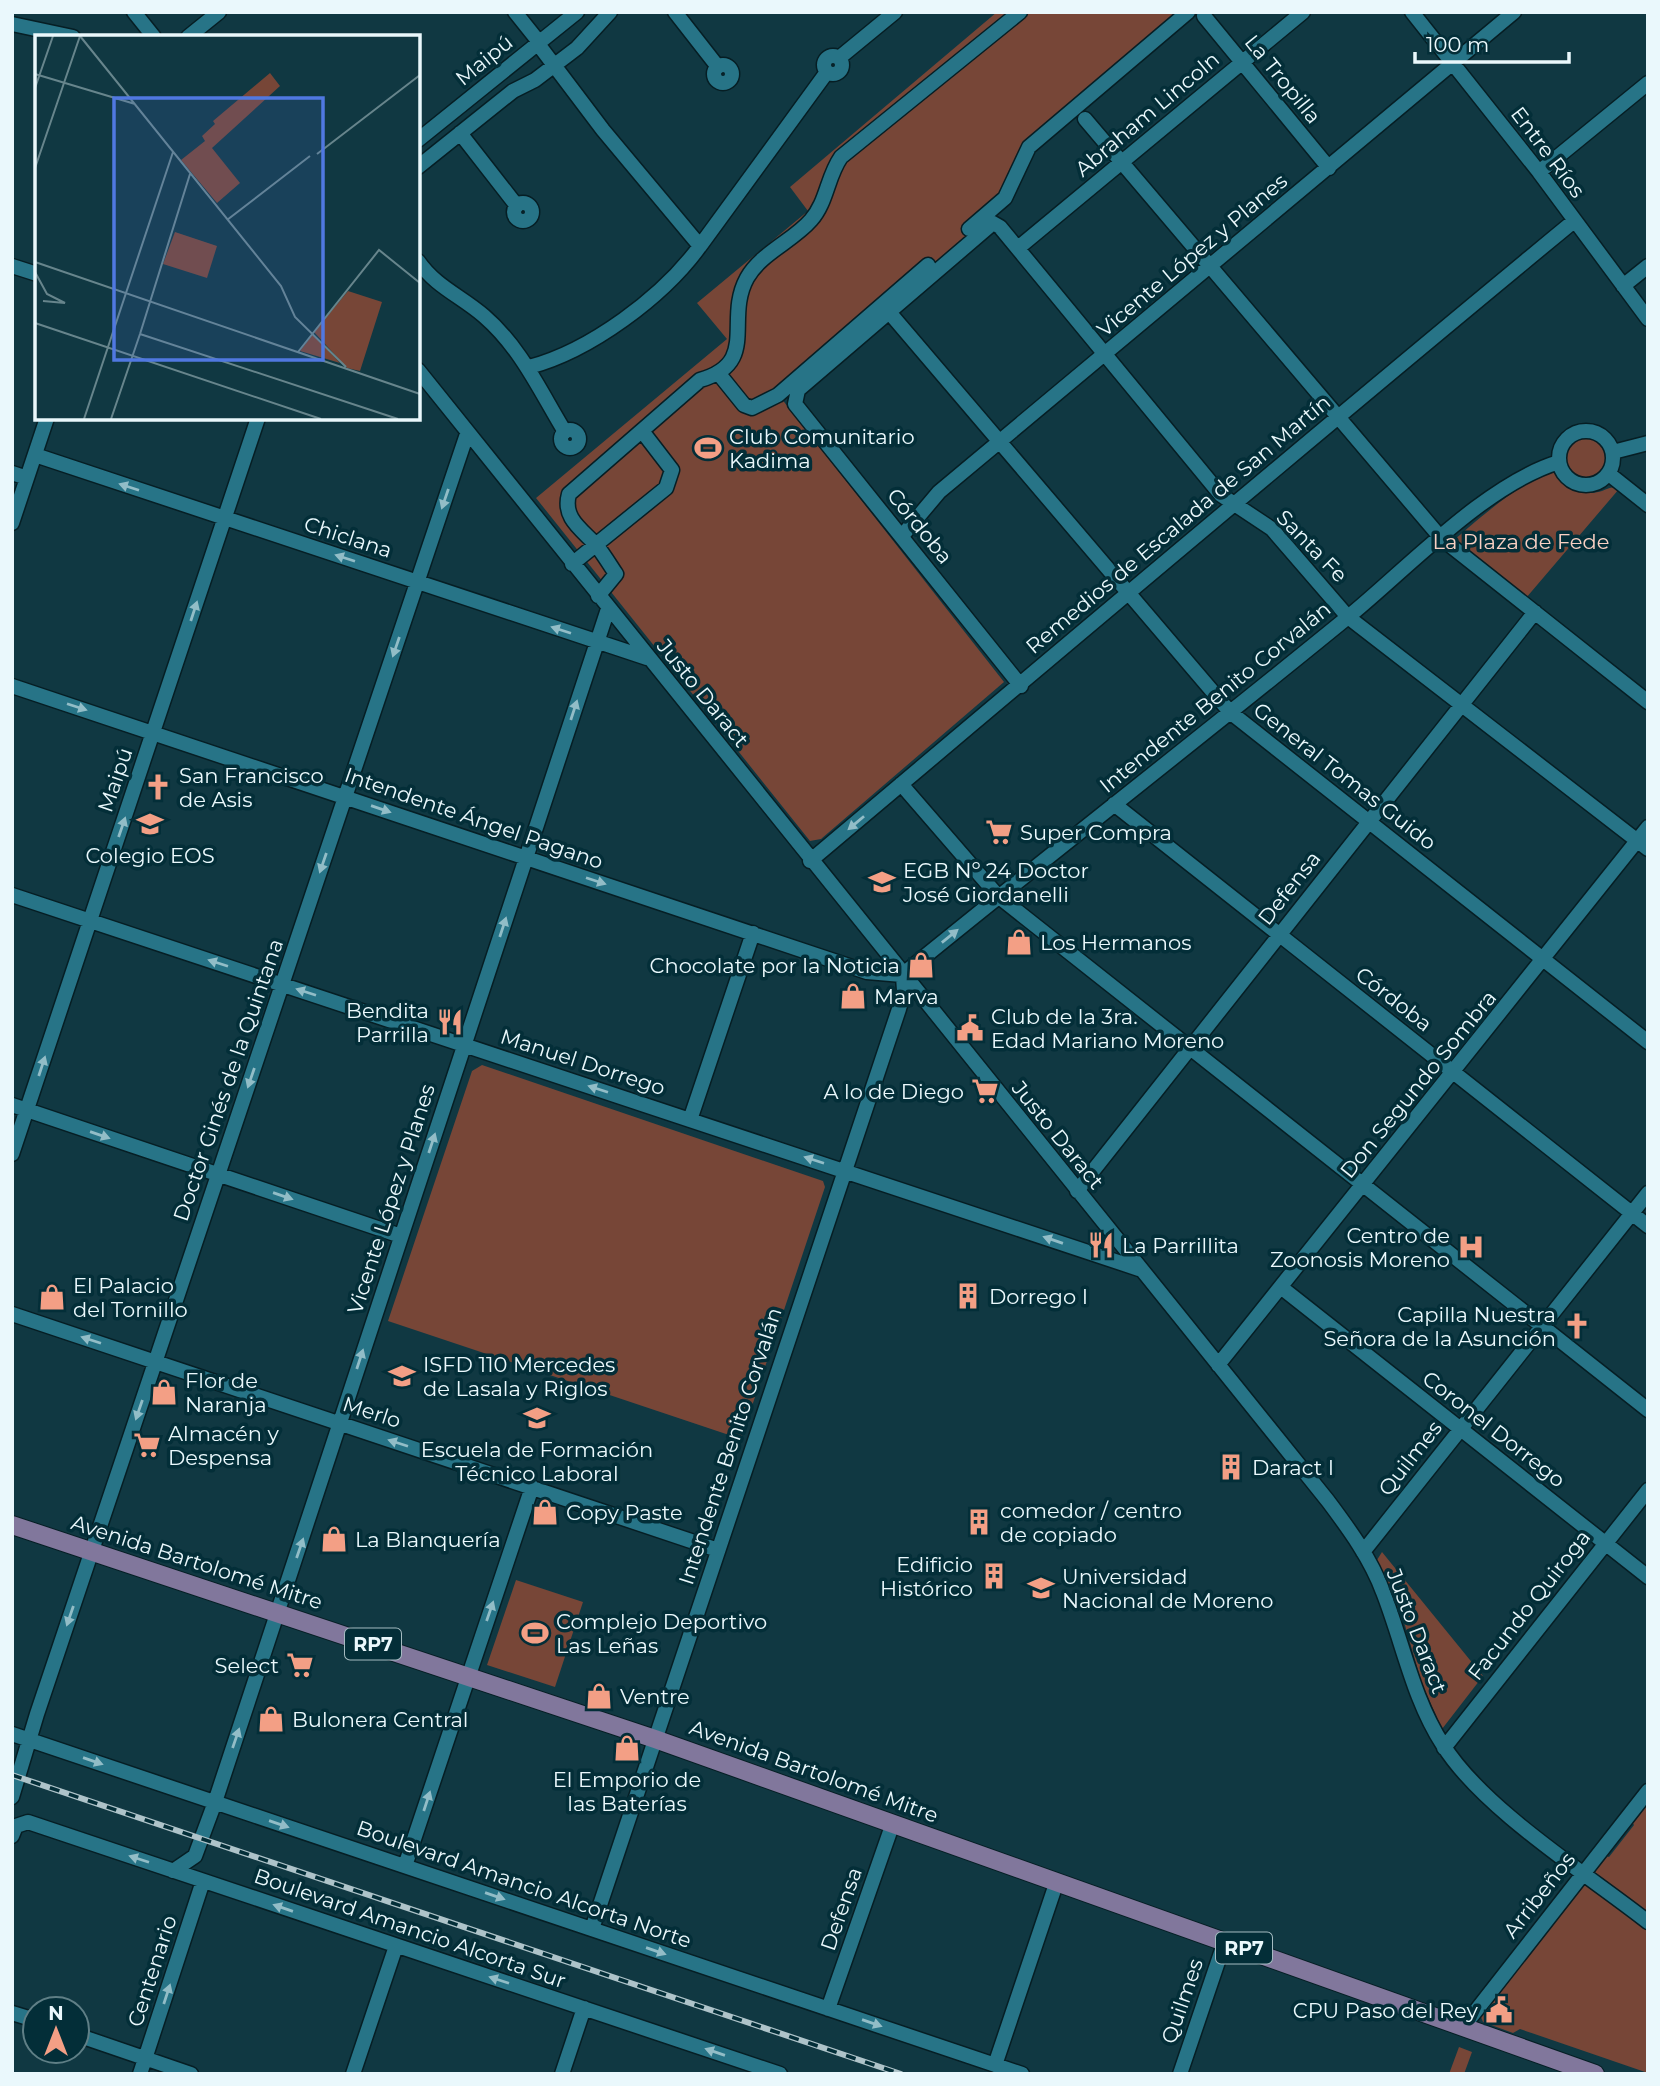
<svg xmlns="http://www.w3.org/2000/svg" width="1660" height="2086" viewBox="0 0 1660 2086" font-family="Montserrat,sans-serif">
  <style>
    .green { fill: #774637 }
    .lines { fill: none; stroke-linecap: round; stroke-linejoin: round }
    .minor-casing { stroke: #061e24; stroke-width: 17 }
    .major-casing { stroke: #061e24; stroke-width: 20 }
    .minor { stroke: #277487; stroke-width: 14 }
    .major { stroke: #81779c; stroke-width: 18 }
    .rail-casing { stroke: #aec3c9; stroke-width: 6 }
    .rail { stroke: #032e38; stroke-width: 3.5; stroke-dasharray: 10; stroke-linecap: butt }
    .oneway { fill: #92bdc7 }
    .labels { text-anchor: middle; dominant-baseline: central; stroke-width: 7; stroke-linejoin: round; paint-order: stroke }
    .shield { fill: #032e38; stroke: #a5bbc1; stroke-width: 2 }
    .shield-label { font-size: 19px; font-weight: bold; fill: #eaf8fc }
    .street-label { font-size: 21px; fill: #eaf8fc; stroke: #032e38 }
    .poi-label { font-size: 21px; fill: #eaf8fc; stroke: #032e38; text-anchor: start }
    .park-label { font-size: 21px; fill: #f9d0c3; stroke: #032e38 }
    .inset-road { fill: none; stroke: #67858c; stroke-width: 2 }
    .view { fill: #5078e1; fill-opacity: 0.15; stroke: #5078e1; stroke-width: 3.5 }
    .inset-edge { fill: none; stroke: #eaf8fc; stroke-width: 3.5 }
  </style>
  <rect width="100%" height="100%" fill="#103842"/>
  <path class="green" d="M 997,12 L 1197,12 L 1026,156 L 1006,203 L 781,398 L 1004,682 L 821,839 L 810,841 L 536,498 L 727,339 L 697,303 L 808,211 L 790,187 Z
    M1559 458a27 27 0 1 1 54 0a27 27 0 1 1-54 0Z
    M 1556,472 C 1571,483 1581,498 1602,491 C 1610,488 1612,486 1619,489 L 1526,598 L 1454,540 C 1478,520 1524,477 1556,472 Z
    M 482,1065 L 823,1181 L 825,1187 L 741,1439 L 388,1321 L 472,1071 Z
    M 1382,1552 L 1483,1676 L 1442,1729 L 1422,1684 L 1404,1622 L 1377,1560 Z
    M 516,1580 L 583,1602 L 555,1687 L 487,1665 Z
    M 1648,1799 L 1648,1915 L 1596,1873 L 1594,1868 L 1603,1855 L 1609,1857 L 1634,1825 L 1631,1820 Z
    M 1585,1880 L 1648,1928 L 1648,2073 L 1520,2029 L 1513,2033 L 1483,2022 L 1481,2017 L 1481,2012 Z
    M 1459,2047 L 1472,2052 L 1464,2074 L 1449,2074 Z"/>
  <g class="lines">
    <g class="minor-casing">
      <path id="minor" d="M 134,12 L 154,37
        M 515,12 L 539,42
        M 675,12 L 718,67
        M 1412,12 L 1539,172 L 1648,319
        M 1204,16 L 1329,168
        M 12,24 L 73,37
        M 188,37 L 219,12
        M 538,44 L 603,130 L 700,246 L 827,72
        M824 65a9 9 0 1 1 18 0a9 9 0 1 1-18 0Z
        M 839,58 L 895,12
        M714 74a9 9 0 1 1 18 0a9 9 0 1 1-18 0Z
        M 1085,119 L 1441,538 L 1648,702
        M 460,133 L 517,206
        M 418,140 L 577,12
        M 418,167 L 513,91 L 535,80 L 577,48 L 610,12
        M 1539,172 L 1648,83
        M514 212a9 9 0 1 1 18 0a9 9 0 1 1-18 0Z
        M 969,229 L 1005,198 L 1029,147 L 1188,12
        M 1018,248 L 1303,12
        M 418,261 C 436,287 461,296 484,316 C 521,348 540,391 565,432
        M 12,266 L 37,274
        M 1623,286 L 1648,266
        M 889,312 L 1230,712 L 1648,1042
        M 529,367 C 590,351 663,297 700,246
        M 418,370 L 1328,1501 C 1349,1529 1371,1559 1383,1592 C 1403,1643 1413,1699 1443,1745 C 1483,1809 1587,1874 1648,1922
        M 719,374 L 744,405 L 752,408 L 778,395 L 928,265
        M561 439a9 9 0 1 1 18 0a9 9 0 1 1-18 0Z
        M1559 458a27 27 0 1 1 54 0a27 27 0 1 1-54 0Z
        M 1613,452 L 1648,443
        M 35,455 L 647,658
        M 12,473 L 27,478
        M 1609,474 L 1648,505
        M 12,523 L 47,418
        M 902,536 L 939,492 L 1514,12
        M 572,564 L 666,488 L 672,470 L 642,431
        M 598,596 L 616,574 C 610,565 604,555 597,546 C 583,530 562,519 569,494 L 700,380 C 760,363 724,320 747,278 C 761,253 793,241 811,220 C 827,202 827,177 841,157 L 1020,12
        M 12,686 L 867,972 L 902,975 C 1050,854 1200,738 1348,617 C 1407,569 1486,484 1559,462
        M 1021,686 L 795,404 L 798,390 L 993,223 L 1000,227 L 1221,495 L 1272,529 L 1348,617 L 1648,849
        M 901,784 L 998,896 L 1648,1410
        M 1114,804 L 1648,1226
        M 810,861 C 1064,647 1318,432 1574,221
        M 12,895 L 1139,1269
        M 12,1105 L 401,1236
        M 690,1120 L 753,933
        M 12,1154 L 258,418
        M 1077,1191 L 1535,612
        M 1282,1288 L 1648,1577
        M 12,1314 L 718,1550
        M 1218,1365 L 1648,827
        M 1363,1552 L 1648,1193
        M 12,1734 L 1022,2074
        M 1444,1748 L 1648,1490
        M 12,1797 L 37,1714 L 467,434
        M 12,1836 L 16,1826 L 28,1822 L 780,2074
        M 405,1866 L 532,1487
        M 173,1871 L 195,1856 L 215,1802 L 608,609
        M 592,1929 L 899,1009 L 904,991 L 903,976
        M 828,2009 L 893,1823
        M 12,2013 L 35,2020
        M 1464,2026 L 1648,1791
        M 77,2035 L 191,2074
        M 995,2065 L 1057,1881
        M 140,2074 L 203,1881
        M 353,2074 L 396,1946
        M 562,2074 L 584,2008
        M 1180,2074 L 1225,1941"/>
    </g>
    <g class="major-casing">
      <path id="major" d="M 12,1525 L 655,1739 L 1595,2074"/>
    </g>
    <use href="#minor" class="minor"/>
    <use href="#major" class="major"/>
    <g class="rail-casing">
      <path id="rail" d="M 12,1775 L 901,2074"/>
    </g>
    <use href="#rail" class="rail"/>
  </g>
  <defs><path id="oneway-solid" d="M-6-.8H1V-3.2L6.5 0L1 3.2V.8H-6Z" transform="scale(1.75)"/></defs>
  <g class="oneway">
    <use href="#oneway-solid" transform="translate(129 487) rotate(-162)"/>
    <use href="#oneway-solid" transform="translate(445 499) rotate(109)"/>
    <use href="#oneway-solid" transform="translate(345 558) rotate(-162)"/>
    <use href="#oneway-solid" transform="translate(194 611) rotate(-72)"/>
    <use href="#oneway-solid" transform="translate(561 630) rotate(-162)"/>
    <use href="#oneway-solid" transform="translate(396 647) rotate(109)"/>
    <use href="#oneway-solid" transform="translate(77 707) rotate(18)"/>
    <use href="#oneway-solid" transform="translate(574 710) rotate(-72)"/>
    <use href="#oneway-solid" transform="translate(381 809) rotate(19)"/>
    <use href="#oneway-solid" transform="translate(856 823) rotate(140)"/>
    <use href="#oneway-solid" transform="translate(122 827) rotate(-71)"/>
    <use href="#oneway-solid" transform="translate(323 863) rotate(109)"/>
    <use href="#oneway-solid" transform="translate(596 881) rotate(18)"/>
    <use href="#oneway-solid" transform="translate(503 927) rotate(-72)"/>
    <use href="#oneway-solid" transform="translate(950 936) rotate(-39)"/>
    <use href="#oneway-solid" transform="translate(218 963) rotate(-162)"/>
    <use href="#oneway-solid" transform="translate(306 992) rotate(-162)"/>
    <use href="#oneway-solid" transform="translate(42 1066) rotate(-72)"/>
    <use href="#oneway-solid" transform="translate(251 1078) rotate(109)"/>
    <use href="#oneway-solid" transform="translate(598 1089) rotate(-162)"/>
    <use href="#oneway-solid" transform="translate(100 1135) rotate(19)"/>
    <use href="#oneway-solid" transform="translate(432 1143) rotate(-72)"/>
    <use href="#oneway-solid" transform="translate(814 1160) rotate(-162)"/>
    <use href="#oneway-solid" transform="translate(283 1196) rotate(19)"/>
    <use href="#oneway-solid" transform="translate(1053 1240) rotate(-161)"/>
    <use href="#oneway-solid" transform="translate(91 1340) rotate(-162)"/>
    <use href="#oneway-solid" transform="translate(360 1359) rotate(-72)"/>
    <use href="#oneway-solid" transform="translate(139 1410) rotate(109)"/>
    <use href="#oneway-solid" transform="translate(398 1443) rotate(-162)"/>
    <use href="#oneway-solid" transform="translate(300 1548) rotate(-71)"/>
    <use href="#oneway-solid" transform="translate(490 1611) rotate(-71)"/>
    <use href="#oneway-solid" transform="translate(70 1616) rotate(109)"/>
    <use href="#oneway-solid" transform="translate(236 1738) rotate(-71)"/>
    <use href="#oneway-solid" transform="translate(93 1761) rotate(19)"/>
    <use href="#oneway-solid" transform="translate(427 1801) rotate(-72)"/>
    <use href="#oneway-solid" transform="translate(279 1824) rotate(19)"/>
    <use href="#oneway-solid" transform="translate(139 1859) rotate(-162)"/>
    <use href="#oneway-solid" transform="translate(495 1896) rotate(19)"/>
    <use href="#oneway-solid" transform="translate(283 1908) rotate(-161)"/>
    <use href="#oneway-solid" transform="translate(656 1951) rotate(19)"/>
    <use href="#oneway-solid" transform="translate(499 1980) rotate(-162)"/>
    <use href="#oneway-solid" transform="translate(167 1994) rotate(-72)"/>
    <use href="#oneway-solid" transform="translate(872 2023) rotate(19)"/>
    <use href="#oneway-solid" transform="translate(715 2052) rotate(-161)"/>
  </g>
  <defs>
    <g id="stadium-bare" transform="scale(2.1)"><path d="M0-5a6.5 5 0 1 0 0 10a6.5 5 0 1 0 0-10ZM-3.5-1.8h7v3.6h-7Z" fill="#f39f85" stroke="#032e38" stroke-width="2.5" paint-order="stroke"/></g>
    <g id="church-bare" transform="scale(2.1)"><path d="M-1.2-6h2.4v3.5h3.3v2.4h-3.3V6h-2.4V-.1h-3.3v-2.4h3.3Z" fill="#f39f85" stroke="#032e38" stroke-width="2.5" paint-order="stroke"/></g>
    <g id="school-bare" transform="scale(2.1)"><path d="M0-5L7-2L0 1L-7-2ZM-4 1L0 2.5L4 1V4Q0 6-4 4Z" fill="#f39f85" stroke="#032e38" stroke-width="2.5" paint-order="stroke"/></g>
    <g id="supermarket-bare" transform="scale(2.1)"><path d="M-6-5.5h2.5l.6 2H6L4.5 2H-2.5L-4.4-4H-6ZM-1.5 3.2a1.3 1.3 0 1 0 .1 0ZM3 3.2a1.3 1.3 0 1 0 .1 0Z" fill="#f39f85" stroke="#032e38" stroke-width="2.5" paint-order="stroke"/></g>
    <g id="shop-bare" transform="scale(2.1)"><path d="M-5-2.5h2.3a2.7 3.5 0 0 1 5.4 0H5L5.5 6h-11ZM-1.5-2.5h3a1.5 2.3 0 0 0-3 0Z" fill="#f39f85" stroke="#032e38" stroke-width="2.5" paint-order="stroke"/></g>
    <g id="restaurant-bare" transform="scale(2.1)"><path d="M-5-6h1v4h1v-4h1v4h1v-4h1v5L-1.5 .5V6h-2V.5L-5-1ZM5-6V6H3V1.5H1.5Q1.5-4 5-6Z" fill="#f39f85" stroke="#032e38" stroke-width="2.5" paint-order="stroke"/></g>
    <g id="civic-bare" transform="scale(2.1)"><path d="M-.6-6.5H3V-4.5H.6V-3L4-1V1h2V6H-6V1h2V-1L-.6-3ZM-1.2 2.5V6h2.4V2.5Z" fill="#f39f85" stroke="#032e38" stroke-width="2.5" paint-order="stroke"/></g>
    <g id="hospital-bare" transform="scale(2.1)"><path d="M-5-5h3v3.5h4V-5h3V5h-3V1.5h-4V5h-3Z" fill="#f39f85" stroke="#032e38" stroke-width="2.5" paint-order="stroke"/></g>
    <g id="building-bare" transform="scale(2.1)"><path d="M-4-6H4V6H1V3H-1V6H-4ZM-2.5-4.3h1.7v1.8h-1.7ZM.8-4.3h1.7v1.8H.8ZM-2.5-1h1.7V.8h-1.7ZM.8-1h1.7V.8H.8Z" fill="#f39f85" stroke="#032e38" stroke-width="2.5" paint-order="stroke"/></g>
    <g id="university-bare" transform="scale(2.1)"><path d="M0-5L7-2L0 1L-7-2ZM-4 1L0 2.5L4 1V4Q0 6-4 4Z" fill="#f39f85" stroke="#032e38" stroke-width="2.5" paint-order="stroke"/></g>
  </defs>
  <g fill-rule="evenodd">
    <use href="#stadium-bare" x="708" y="448"/>
    <use href="#church-bare" x="158" y="787"/>
    <use href="#school-bare" x="150" y="824"/>
    <use href="#supermarket-bare" x="999" y="832"/>
    <use href="#school-bare" x="882" y="882"/>
    <use href="#shop-bare" x="1019" y="942"/>
    <use href="#shop-bare" x="921" y="965"/>
    <use href="#shop-bare" x="853" y="996"/>
    <use href="#restaurant-bare" x="450" y="1022"/>
    <use href="#civic-bare" x="970" y="1028"/>
    <use href="#supermarket-bare" x="985" y="1091"/>
    <use href="#restaurant-bare" x="1101" y="1245"/>
    <use href="#hospital-bare" x="1471" y="1247"/>
    <use href="#building-bare" x="968" y="1296"/>
    <use href="#shop-bare" x="52" y="1297"/>
    <use href="#church-bare" x="1577" y="1326"/>
    <use href="#university-bare" x="402" y="1376"/>
    <use href="#shop-bare" x="164" y="1392"/>
    <use href="#university-bare" x="537" y="1418"/>
    <use href="#supermarket-bare" x="147" y="1445"/>
    <use href="#building-bare" x="1231" y="1467"/>
    <use href="#shop-bare" x="545" y="1512"/>
    <use href="#building-bare" x="979" y="1522"/>
    <use href="#shop-bare" x="334" y="1539"/>
    <use href="#building-bare" x="994" y="1576"/>
    <use href="#university-bare" x="1041" y="1588"/>
    <use href="#stadium-bare" x="535" y="1633"/>
    <use href="#supermarket-bare" x="300" y="1665"/>
    <use href="#shop-bare" x="599" y="1696"/>
    <use href="#shop-bare" x="271" y="1719"/>
    <use href="#shop-bare" x="627" y="1748"/>
    <use href="#civic-bare" x="1499" y="2010"/>
  </g>
  <g class="labels">
    <g class="shield">
      <rect x="345" y="1628.5" width="56" height="31" rx="5"/>
      <rect x="1216" y="1932.5" width="56" height="31" rx="5"/>
    </g>
    <g class="shield-label">
      <text x="373" y="1644">RP7</text>
      <text x="1244" y="1948">RP7</text>
    </g>
    <g class="street-label">
      <text transform="translate(484 60) rotate(-39)">Maipú</text>
      <text transform="translate(1283 79) rotate(51)">La Tropilla</text>
      <text transform="translate(1147 114) rotate(-40)">Abraham Lincoln</text>
      <text transform="translate(1548 152) rotate(53)">Entre Ríos</text>
      <text transform="translate(1192 255) rotate(-40)">Vicente López y Planes</text>
      <text transform="translate(1178 524) rotate(-40)">Remedios de Escalada de San Martín</text>
      <text transform="translate(920 526) rotate(51)">Córdoba</text>
      <text transform="translate(348 537) rotate(18)">Chiclana</text>
      <text transform="translate(1312 546) rotate(46)">Santa Fe</text>
      <text transform="translate(703 693) rotate(51)">Justo Daract</text>
      <text transform="translate(1215 697) rotate(-39)">Intendente Benito Corvalán</text>
      <text transform="translate(1345 776) rotate(38)">General Tomas Guido</text>
      <text transform="translate(115 780) rotate(-71)">Maipú</text>
      <text transform="translate(474 818) rotate(19)">Intendente Ángel Pagano</text>
      <text transform="translate(1289 888) rotate(-52)">Defensa</text>
      <text transform="translate(1394 999) rotate(38)">Córdoba</text>
      <text transform="translate(583 1062) rotate(18)">Manuel Dorrego</text>
      <text transform="translate(228 1080) rotate(-71)">Doctor Ginés de la Quintana</text>
      <text transform="translate(1418 1084) rotate(-51)">Don Segundo Sombra</text>
      <text transform="translate(1058 1135) rotate(51)">Justo Daract</text>
      <text transform="translate(391 1199) rotate(-72)">Vicente López y Planes</text>
      <text transform="translate(372 1412) rotate(18)">Merlo</text>
      <text transform="translate(1494 1429) rotate(38)">Coronel Dorrego</text>
      <text transform="translate(730 1446) rotate(-72)">Intendente Benito Corvalán</text>
      <text transform="translate(1410 1458) rotate(-52)">Quilmes</text>
      <text transform="translate(197 1562) rotate(18)">Avenida Bartolomé Mitre</text>
      <text transform="translate(1529 1605) rotate(-52)">Facundo Quiroga</text>
      <text transform="translate(1417 1631) rotate(69)">Justo Daract</text>
      <text transform="translate(814 1771) rotate(20)">Avenida Bartolomé Mitre</text>
      <text transform="translate(524 1884) rotate(19)">Boulevard Amancio Alcorta Norte</text>
      <text transform="translate(1539 1895) rotate(-52)">Arribeños</text>
      <text transform="translate(841 1909) rotate(-71)">Defensa</text>
      <text transform="translate(410 1928) rotate(19)">Boulevard Amancio Alcorta Sur</text>
      <text transform="translate(152 1971) rotate(-72)">Centenario</text>
      <text transform="translate(1182 2001) rotate(-71)">Quilmes</text>
    </g>
    <g class="poi-label">
      <text x="729" y="436">Club Comunitario<tspan x="729" dy="24">Kadima</tspan></text>
      <text x="179" y="775">San Francisco<tspan x="179" dy="24">de Asis</tspan></text>
      <text x="1020" y="832">Super Compra</text>
      <text x="150" y="855" text-anchor="middle">Colegio EOS</text>
      <text x="903" y="870">EGB Nº 24 Doctor<tspan x="903" dy="24">José Giordanelli</tspan></text>
      <text x="1040" y="942">Los Hermanos</text>
      <text x="900" y="965" text-anchor="end">Chocolate por la Noticia</text>
      <text x="874" y="996">Marva</text>
      <text x="429" y="1010" text-anchor="end">Bendita<tspan x="429" dy="24">Parrilla</tspan></text>
      <text x="991" y="1016">Club de la 3ra.<tspan x="991" dy="24">Edad Mariano Moreno</tspan></text>
      <text x="964" y="1091" text-anchor="end">A lo de Diego</text>
      <text x="1450" y="1235" text-anchor="end">Centro de<tspan x="1450" dy="24">Zoonosis Moreno</tspan></text>
      <text x="1122" y="1245">La Parrillita</text>
      <text x="73" y="1285">El Palacio<tspan x="73" dy="24">del Tornillo</tspan></text>
      <text x="989" y="1296">Dorrego I</text>
      <text x="1556" y="1314" text-anchor="end">Capilla Nuestra<tspan x="1556" dy="24">Señora de la Asunción</tspan></text>
      <text x="423" y="1364">ISFD 110 Mercedes<tspan x="423" dy="24">de Lasala y Riglos</tspan></text>
      <text x="185" y="1380">Flor de<tspan x="185" dy="24">Naranja</tspan></text>
      <text x="168" y="1433">Almacén y<tspan x="168" dy="24">Despensa</tspan></text>
      <text x="537" y="1449" text-anchor="middle">Escuela de Formación<tspan x="537" dy="24">Técnico Laboral</tspan></text>
      <text x="1252" y="1467">Daract I</text>
      <text x="1000" y="1510">comedor / centro<tspan x="1000" dy="24">de copiado</tspan></text>
      <text x="566" y="1512">Copy Paste</text>
      <text x="355" y="1539">La Blanquería</text>
      <text x="973" y="1564" text-anchor="end">Edificio<tspan x="973" dy="24">Histórico</tspan></text>
      <text x="1062" y="1576">Universidad<tspan x="1062" dy="24">Nacional de Moreno</tspan></text>
      <text x="556" y="1621">Complejo Deportivo<tspan x="556" dy="24">Las Leñas</tspan></text>
      <text x="279" y="1665" text-anchor="end">Select</text>
      <text x="620" y="1696">Ventre</text>
      <text x="292" y="1719">Bulonera Central</text>
      <text x="627" y="1779" text-anchor="middle">El Emporio de<tspan x="627" dy="24">las Baterías</tspan></text>
      <text x="1478" y="2010" text-anchor="end">CPU Paso del Rey</text>
    </g>
    <g class="park-label">
      <text x="1521" y="541">La Plaza de Fede</text>
    </g>
  </g>
  <g transform="translate(35 35)">
    <rect width="385" height="385" fill="#103842"/>
    <path d="M 235,38 L 245,51 L 177,113 L 205,148 L 182,168 L 146,125 L 170,106 L 167,101 L 180,89 L 178,86 ZM 140,197 L 182,211 L 172,243 L 128,229 ZM 313,256 L 347,267 L 325,336 L 312,333 L 279,297 ZM 278,299 L 305,328 L 265,316 Z" fill="#774637"/>
    <path class="inset-road" d="M 45,1 L 246,251 L 260,282 L 311,332M 0,39 L 100,69M 0,53 L 18,1M 282,119 L 385,40M 0,133 L 45,1M 192,185 L 275,121M 0,227 L 385,359M 0,237 L 12,259 L 30,268 L 8,266M 0,288 L 286,384M 105,299 L 363,384M 105,299 L 155,139M 263,317 L 344,215 L 385,248M 49,384 L 138,117M 76,384 L 105,299"/>
    <path class="view" d="M 79,63 L 288,63 L 288,325 L 79,325 Z"/>
    <rect width="385" height="385" class="inset-edge"/>
  </g>
  <rect width="1660" height="2086" fill="none" stroke="#eaf8fc" stroke-width="28"/>
  <g transform="translate(56 2030)"><circle r="33" fill="#032e38" stroke="#5f7f86" stroke-width="2"/>
  <path d="M0-5L12 26L0 18L-12 26Z" fill="#f39f85"/>
  <text y="-10" font-size="19" font-weight="bold" text-anchor="middle" fill="#eaf8fc">N</text>
  </g>
  <path d="M1415 52v10h154v-10" fill="none" stroke="#eaf8fc" stroke-width="3.5"/>
  <text x="1426" y="52" font-size="21" fill="#eaf8fc" stroke="#032e38" stroke-width="5" paint-order="stroke">100 m</text>
</svg>
